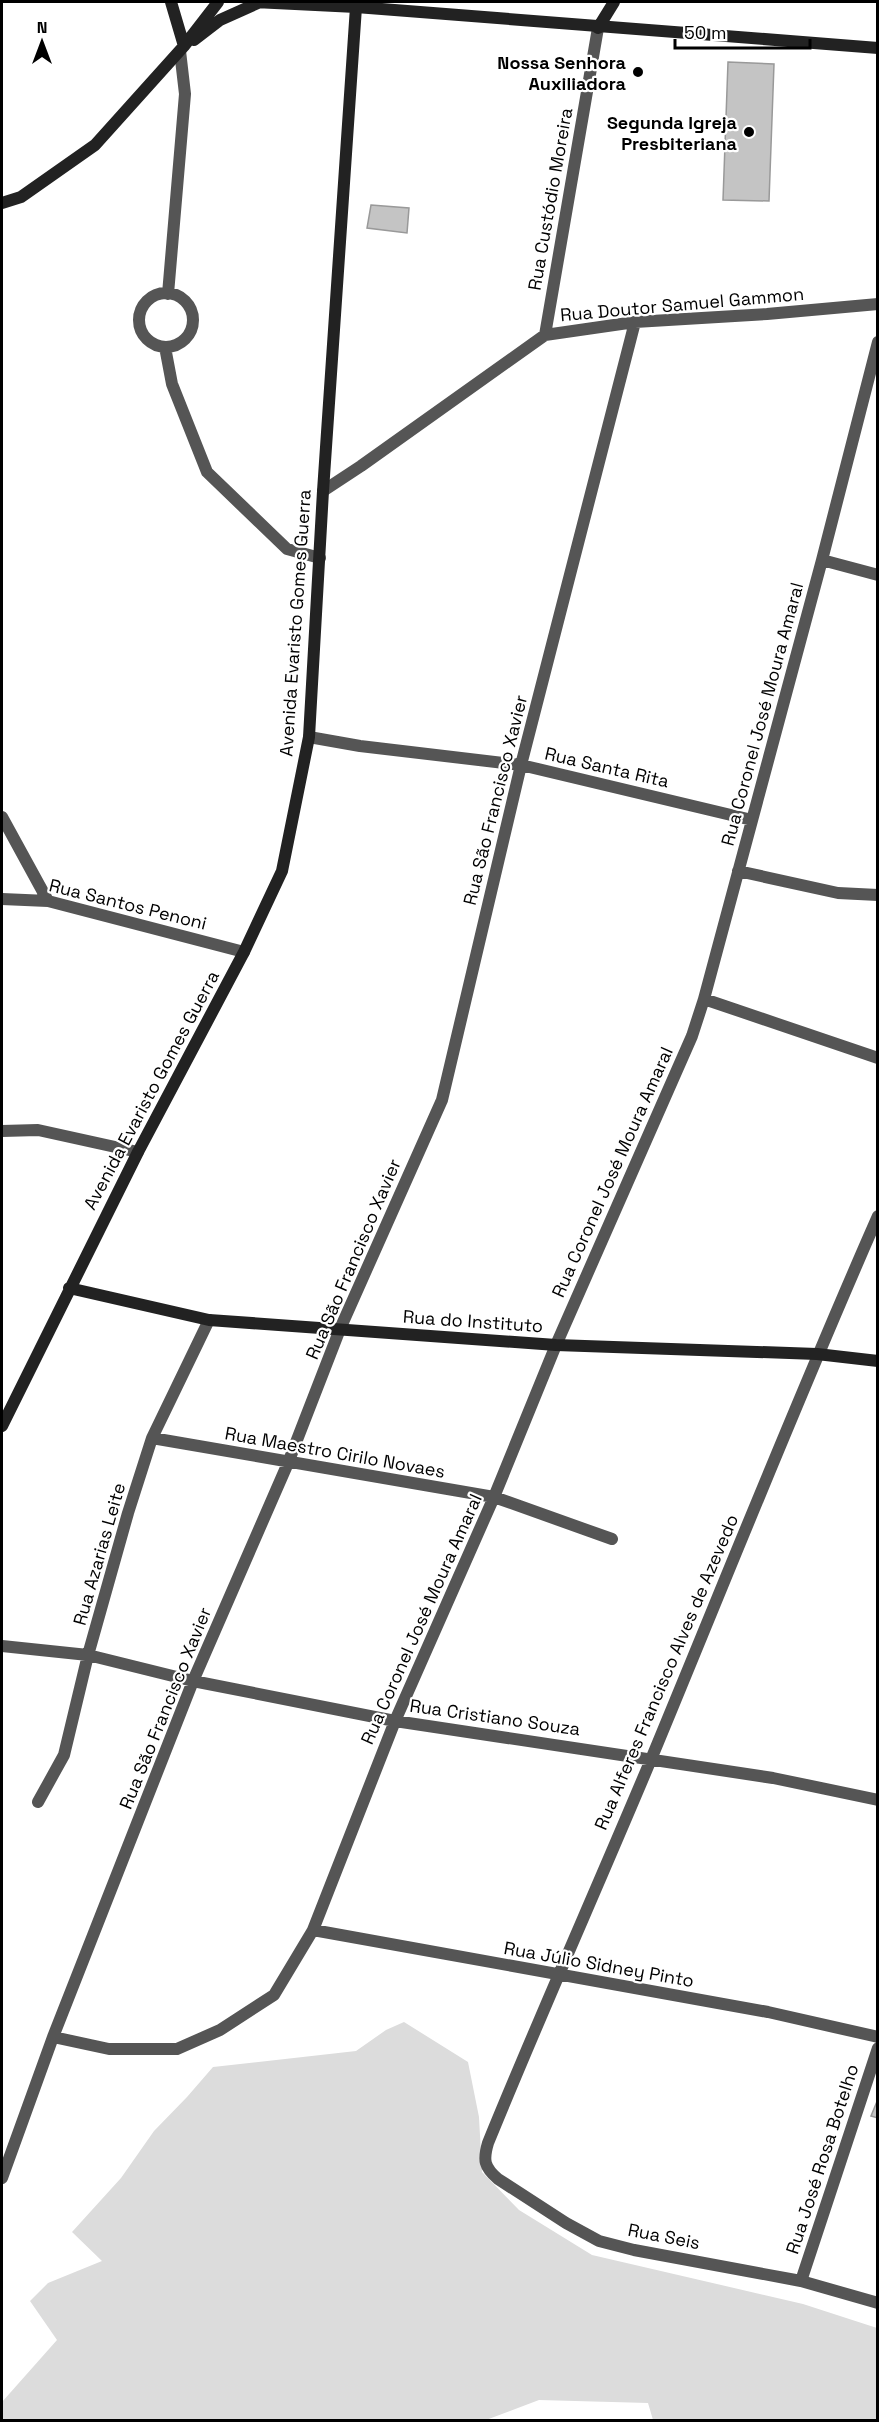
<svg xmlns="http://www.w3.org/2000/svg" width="879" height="2422" viewBox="0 0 879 2422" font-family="'Space Grotesk',sans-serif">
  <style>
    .green { fill: #dcdcdc }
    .building { fill: #c4c4c4; stroke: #999; stroke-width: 1.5 }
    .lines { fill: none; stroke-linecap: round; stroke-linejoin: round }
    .street { stroke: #555; stroke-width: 12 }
    .secondary { stroke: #222; stroke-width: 12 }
    .poi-dot { fill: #000; stroke: #fff; stroke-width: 2 }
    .labels { text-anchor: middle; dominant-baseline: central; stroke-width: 4.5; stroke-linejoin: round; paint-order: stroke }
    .poi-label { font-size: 18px; font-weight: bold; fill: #000; stroke: #fff; text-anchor: end }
    .street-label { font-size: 18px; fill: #000; stroke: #fff }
  </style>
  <rect width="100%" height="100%" fill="#fff"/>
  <path class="green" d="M 404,2022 L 468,2062 L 479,2117 L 482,2172 L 519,2210 L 592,2255 L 803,2304 L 877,2328 L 877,2420 L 653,2420 L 648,2403 L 539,2400 L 486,2420 L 2,2420 L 2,2402 L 57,2340 L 30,2301 L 48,2283 L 102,2261 L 72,2232 L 121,2178 L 154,2131 L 187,2097 L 213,2067 L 356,2051 L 386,2030 Z"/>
  <path class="building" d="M 728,62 L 774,64 L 769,201 L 723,200 Z
    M 371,205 L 409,208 L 407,233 L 367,228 Z
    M 878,2099 L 878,2118 L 871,2116 Z"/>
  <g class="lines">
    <path class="street" d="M139 320a27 27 0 1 1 54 0a27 27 0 1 1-54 0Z
      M 168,294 L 185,94 L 180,51
      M 545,335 L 598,28
      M 165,347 L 172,384 L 207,472 L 287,549 L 320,558
      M 323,491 L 361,466 L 545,335 L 635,322 L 767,314 L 878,304
      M 822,560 L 878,575
      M 309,737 L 360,746 L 521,765 L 752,820
      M 2,817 L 48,901
      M 738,871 L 838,893 L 878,895
      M 2,899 L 48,901 L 244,952
      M 704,999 L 878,1058
      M 2,1131 L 38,1130 L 138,1152
      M 878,1216 C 799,1395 727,1576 652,1757 C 598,1886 541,2013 488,2143 C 483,2160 484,2167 498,2179 L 566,2223 L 599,2241 L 634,2250 L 801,2281 L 878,2303
      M 152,1438 L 494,1497 L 612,1539
      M 2,1646 L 88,1655 L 193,1681 L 395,1721 L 773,1778 L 878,1800
      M 38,1802 L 64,1755 L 88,1655 L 128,1513 L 152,1438 L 209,1320
      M 313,1930 L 768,2012 L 878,2037
      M 53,2037 L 109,2049 L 177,2049 L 220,2030 L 274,1995 L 313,1930 L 395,1721 L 494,1497 L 556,1345 L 692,1036 L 704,999 L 822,560 L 878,342
      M 2,2178 L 53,2037 L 193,1681 L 288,1463 L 340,1329 L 442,1100 L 521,765 L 635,322
      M 801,2281 L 878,2048"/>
    <path class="secondary" d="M 171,2 L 184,46
      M 254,2 L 356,7 L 878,48
      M 598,28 L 614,2
      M 194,40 L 220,20 L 260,2
      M 2,203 L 21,197 L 95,145 L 184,46 L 218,2
      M 69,1288 L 209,1320 L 556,1345 L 817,1354 L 878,1361
      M 2,1426 L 138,1152 L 244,952 L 282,871 L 309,737 L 323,491 L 356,7"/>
  </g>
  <g class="poi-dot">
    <circle cx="638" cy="72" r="6"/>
    <circle cx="749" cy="132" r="6"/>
  </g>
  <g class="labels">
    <g class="poi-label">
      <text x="626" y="62">Nossa Senhora<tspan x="626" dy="21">Auxiliadora</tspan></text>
      <text x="737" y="122">Segunda Igreja<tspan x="737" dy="21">Presbiteriana</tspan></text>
    </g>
    <g class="street-label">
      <text transform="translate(550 199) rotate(-80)">Rua Custódio Moreira</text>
      <text transform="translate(682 304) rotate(-5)">Rua Doutor Samuel Gammon</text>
      <text transform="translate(295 623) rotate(-86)">Avenida Evaristo Gomes Guerra</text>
      <text transform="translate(762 714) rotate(-75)">Rua Coronel José Moura Amaral</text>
      <text transform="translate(607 767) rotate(13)">Rua Santa Rita</text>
      <text transform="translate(495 800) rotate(-76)">Rua São Francisco Xavier</text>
      <text transform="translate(128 904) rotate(14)">Rua Santos Penoni</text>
      <text transform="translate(151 1090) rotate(-62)">Avenida Evaristo Gomes Guerra</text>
      <text transform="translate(612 1172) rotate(-66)">Rua Coronel José Moura Amaral</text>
      <text transform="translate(353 1259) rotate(-67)">Rua São Francisco Xavier</text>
      <text transform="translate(473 1321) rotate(4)">Rua do Instituto</text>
      <text transform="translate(335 1452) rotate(10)">Rua Maestro Cirilo Novaes</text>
      <text transform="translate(99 1554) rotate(-74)">Rua Azarias Leite</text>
      <text transform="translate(421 1619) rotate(-66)">Rua Coronel José Moura Amaral</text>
      <text transform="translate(666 1672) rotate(-67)">Rua Alferes Francisco Alves de Azevedo</text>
      <text transform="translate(165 1708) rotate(-68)">Rua São Francisco Xavier</text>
      <text transform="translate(495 1717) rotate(8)">Rua Cristiano Souza</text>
      <text transform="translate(599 1964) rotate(10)">Rua Júlio Sidney Pinto</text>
      <text transform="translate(822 2159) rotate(-72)">Rua José Rosa Botelho</text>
      <text transform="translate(664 2236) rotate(11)">Rua Seis</text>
    </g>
  </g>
  <rect width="879" height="2422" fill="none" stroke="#000000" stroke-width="6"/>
  <g transform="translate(42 42)" stroke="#ffffff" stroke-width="4.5" paint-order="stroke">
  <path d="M0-4.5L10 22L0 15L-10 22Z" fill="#000000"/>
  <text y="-9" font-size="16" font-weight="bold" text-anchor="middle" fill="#000000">N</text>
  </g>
  <path d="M675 39v9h135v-9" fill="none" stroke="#000000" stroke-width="3"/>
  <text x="684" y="39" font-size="18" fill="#000000" stroke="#ffffff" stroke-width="4.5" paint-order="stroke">50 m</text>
</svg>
